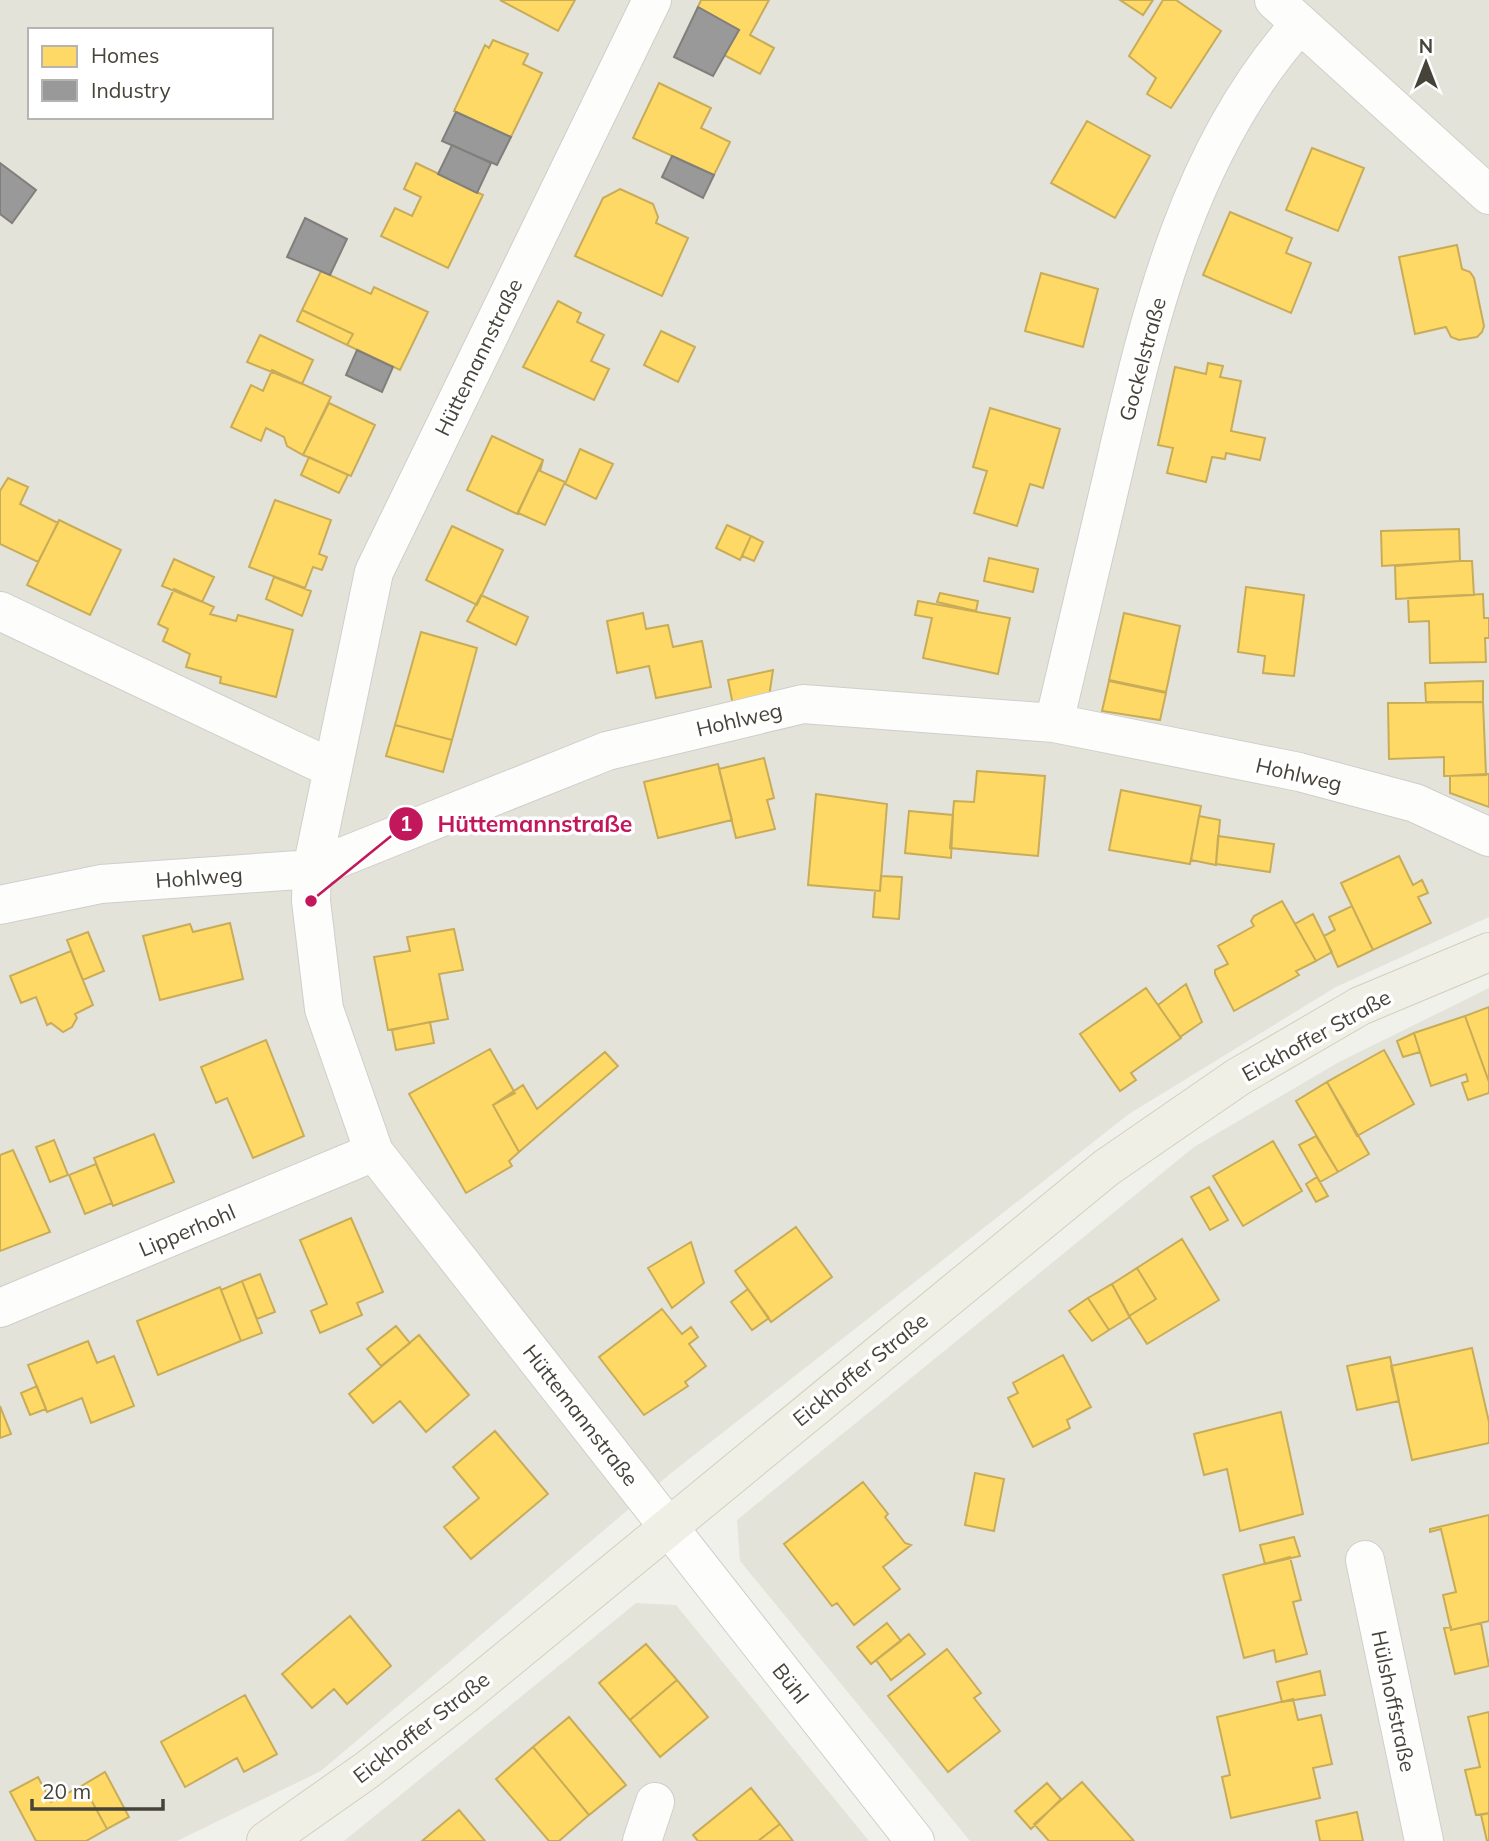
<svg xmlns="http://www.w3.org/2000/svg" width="1489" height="1841" viewBox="0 0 1489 1841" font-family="Mulish,sans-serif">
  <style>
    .residential { fill: #e4e3da; fill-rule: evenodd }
    .homes { fill: #ffd966; stroke: #c8ac58; stroke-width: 2 }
    .industry { fill: #999; stroke: #807f7c; stroke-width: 2 }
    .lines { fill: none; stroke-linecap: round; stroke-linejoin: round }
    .minor-casing { stroke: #cfceca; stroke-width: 40 }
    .major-casing { stroke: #d1cfbc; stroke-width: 40 }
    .minor { stroke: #fdfdfc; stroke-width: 38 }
    .major { stroke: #f0efe6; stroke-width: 38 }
    .labels { text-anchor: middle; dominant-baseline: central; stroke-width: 7; stroke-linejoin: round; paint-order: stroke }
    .street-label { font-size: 21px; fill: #464339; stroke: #fff }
    .leader { fill: none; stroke: #c2185b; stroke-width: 2.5 }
    .callout-dot { fill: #c2185b; stroke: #fff; stroke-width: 2.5 }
    .mark-label { font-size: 21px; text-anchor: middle; font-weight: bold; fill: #fff }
    .callout-label { font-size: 23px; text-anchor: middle; font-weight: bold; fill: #c2185b; stroke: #fff; stroke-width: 7; stroke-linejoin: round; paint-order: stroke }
  </style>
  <rect width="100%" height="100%" fill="#f1f1ec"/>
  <path class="residential" d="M 0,0 L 1489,0 L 1489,917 L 1336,987 L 1129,1114 L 670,1474 L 321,1771 L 177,1841 L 0,1841 ZM 30,30 L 271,30 L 271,117 L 30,117 Z
    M 1489,988 L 1489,1841 L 970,1841 L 740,1561 L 737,1520 L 1194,1147 L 1339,1062 Z
    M 636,1603 L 676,1605 L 869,1841 L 344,1841 Z"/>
  <path class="homes" d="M 500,0 L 575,0 L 558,31 Z
    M 701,0 L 769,0 L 750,35 L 774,48 L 760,74 L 724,55 L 739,30 L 698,7 Z
    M 1120,0 L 1153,0 L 1143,15 Z
    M 1163,0 L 1176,0 L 1221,31 L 1171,108 L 1147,94 L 1156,78 L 1129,56 Z
    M 493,40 L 528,54 L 523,64 L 542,73 L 511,137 L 454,111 L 485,45 L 489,48 Z
    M 659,83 L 711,108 L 701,128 L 730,142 L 714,175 L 633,138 Z
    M 1087,121 L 1150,156 L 1115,218 L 1051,183 Z
    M 1312,148 L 1364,168 L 1338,231 L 1286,210 Z
    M 416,163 L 483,195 L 448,268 L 381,236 L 395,208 L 412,216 L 421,197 L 404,189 Z
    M 620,189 L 653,204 L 658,217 L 656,223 L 688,238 L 662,296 L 575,256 L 603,198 Z
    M 1230,212 L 1292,238 L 1286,253 L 1311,263 L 1291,313 L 1203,275 Z
    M 1457,245 L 1462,269 L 1470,272 L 1474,278 L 1484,326 L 1482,332 L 1477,337 L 1459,340 L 1451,337 L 1446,327 L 1415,334 L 1399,257 Z
    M 321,271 L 371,294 L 374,287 L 428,312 L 400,370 L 347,345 L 353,334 L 302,310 Z
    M 1041,273 L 1098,289 L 1083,347 L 1025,331 Z
    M 558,301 L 581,313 L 577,322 L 604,335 L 591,361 L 609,369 L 594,400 L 523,367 Z
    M 302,310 L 353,334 L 347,345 L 297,321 Z
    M 661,331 L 695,347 L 678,382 L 644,365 Z
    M 260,335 L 313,360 L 302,384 L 247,362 Z
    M 1208,363 L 1223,366 L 1220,377 L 1241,381 L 1231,431 L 1265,438 L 1260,460 L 1226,453 L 1225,459 L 1212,457 L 1206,482 L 1167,473 L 1173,448 L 1158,445 L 1175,367 L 1206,374 Z
    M 272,370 L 331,397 L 303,455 L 287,446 L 284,437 L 266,428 L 261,441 L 231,427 L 251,385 L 263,391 Z
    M 329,403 L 375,425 L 351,476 L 303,455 Z
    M 990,408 L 1060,429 L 1043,488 L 1030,484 L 1017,526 L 974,513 L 987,471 L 973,467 Z
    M 492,436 L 543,460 L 517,514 L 467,490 Z
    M 580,449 L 613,464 L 596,499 L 565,484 Z
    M 309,457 L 348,475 L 339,493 L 301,475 Z
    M 543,460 L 540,471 L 565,482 L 545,525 L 518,513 Z
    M 8,478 L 28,487 L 20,504 L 58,523 L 38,562 L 0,544 L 0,491 Z
    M 275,500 L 331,520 L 319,554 L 327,557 L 322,570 L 313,567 L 305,588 L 249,567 Z
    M 59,520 L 121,550 L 90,615 L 27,585 Z
    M 727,525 L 751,536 L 740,560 L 716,548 Z
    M 452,526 L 503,550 L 477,605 L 426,580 Z
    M 1459,529 L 1460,561 L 1382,566 L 1381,531 Z
    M 751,536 L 763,542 L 754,561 L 742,556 Z
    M 989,558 L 1038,569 L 1033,592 L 984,581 Z
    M 174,559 L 214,577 L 202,602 L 162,586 Z
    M 1460,561 L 1472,561 L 1474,595 L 1396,599 L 1395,566 Z
    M 274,577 L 311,591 L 302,616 L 266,599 Z
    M 1246,587 L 1304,595 L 1294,676 L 1263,673 L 1265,656 L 1238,652 Z
    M 174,589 L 214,607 L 210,614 L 236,621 L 238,615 L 293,630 L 276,697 L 220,683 L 221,677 L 186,667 L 190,654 L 163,641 L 168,629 L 158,624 Z
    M 940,593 L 978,601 L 976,611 L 937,602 Z
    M 1483,594 L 1484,618 L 1489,618 L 1489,638 L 1485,638 L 1486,662 L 1430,663 L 1429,621 L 1409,622 L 1408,598 Z
    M 481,595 L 528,617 L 516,645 L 467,621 Z
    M 918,601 L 1010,618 L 998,674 L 923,658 L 932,618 L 915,615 Z
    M 643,613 L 646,629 L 668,625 L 673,647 L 702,641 L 711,687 L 656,698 L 649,666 L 617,673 L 607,621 Z
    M 1124,613 L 1180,626 L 1166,692 L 1109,680 Z
    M 421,632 L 477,648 L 452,740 L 395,725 Z
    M 773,670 L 769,697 L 733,705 L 728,680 Z
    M 1109,681 L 1166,693 L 1160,720 L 1102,711 Z
    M 1483,681 L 1483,702 L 1426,702 L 1425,683 Z
    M 1483,702 L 1486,775 L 1444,776 L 1444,757 L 1389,759 L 1388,703 Z
    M 395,725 L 452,740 L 443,772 L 386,756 Z
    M 764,758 L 774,798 L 767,800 L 775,829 L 736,838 L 719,769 Z
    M 718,764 L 732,820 L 658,838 L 644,782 Z
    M 977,771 L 1045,776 L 1038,856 L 950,848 L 954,801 L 974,802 Z
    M 1486,774 L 1489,774 L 1489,807 L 1450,793 L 1450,776 Z
    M 1121,790 L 1201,806 L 1190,864 L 1109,850 Z
    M 816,794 L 887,804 L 880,891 L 808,885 Z
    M 909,811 L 953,815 L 951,858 L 905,853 Z
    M 1199,816 L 1220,820 L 1216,865 L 1191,860 Z
    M 1218,836 L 1274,844 L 1270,872 L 1216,864 Z
    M 1399,856 L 1413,885 L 1422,880 L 1428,893 L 1418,897 L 1431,923 L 1373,950 L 1341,883 Z
    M 881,876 L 902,877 L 899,919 L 873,917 L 875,891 L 880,891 Z
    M 1282,901 L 1316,961 L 1296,971 L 1299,975 L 1234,1011 L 1215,974 L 1215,970 L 1228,964 L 1218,946 L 1254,926 L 1251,921 L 1254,916 Z
    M 1352,906 L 1373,950 L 1338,967 L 1324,936 L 1335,930 L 1329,917 Z
    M 1313,914 L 1332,952 L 1316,961 L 1295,924 Z
    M 230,923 L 243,979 L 160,1000 L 143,936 L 190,924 L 193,932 Z
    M 454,929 L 463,970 L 439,974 L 448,1019 L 388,1030 L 374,957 L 410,951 L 407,937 Z
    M 88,932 L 104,971 L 83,980 L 67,940 Z
    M 71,951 L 93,1005 L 75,1014 L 77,1018 L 72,1027 L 63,1032 L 51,1023 L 47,1025 L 36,997 L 21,1003 L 10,976 Z
    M 1186,984 L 1202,1022 L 1180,1037 L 1158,1005 Z
    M 1146,988 L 1181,1038 L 1131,1073 L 1136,1080 L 1120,1091 L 1080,1034 Z
    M 1489,1007 L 1489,1082 L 1465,1016 Z
    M 1465,1016 L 1489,1082 L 1489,1093 L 1468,1100 L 1462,1083 L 1468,1081 L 1466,1074 L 1431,1086 L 1414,1033 Z
    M 430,1022 L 434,1043 L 396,1050 L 392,1030 Z
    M 1414,1033 L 1420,1052 L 1403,1057 L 1397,1041 Z
    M 266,1040 L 304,1136 L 253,1158 L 227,1098 L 216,1103 L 201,1067 Z
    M 490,1049 L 515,1093 L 493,1105 L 519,1152 L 509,1161 L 512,1166 L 466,1193 L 409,1094 Z
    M 1384,1050 L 1414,1104 L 1357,1136 L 1327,1082 Z
    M 605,1052 L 618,1066 L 519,1152 L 493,1105 L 523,1085 L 537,1109 Z
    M 1327,1082 L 1369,1154 L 1338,1172 L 1296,1101 Z
    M 154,1134 L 174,1182 L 113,1206 L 94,1158 Z
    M 1316,1136 L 1338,1172 L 1320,1182 L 1299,1145 Z
    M 54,1140 L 68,1175 L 50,1182 L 36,1147 Z
    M 1273,1141 L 1302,1191 L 1243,1226 L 1213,1176 Z
    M 13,1150 L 50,1232 L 0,1251 L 0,1155 Z
    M 96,1164 L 112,1203 L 85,1214 L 69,1175 Z
    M 1317,1177 L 1328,1196 L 1316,1202 L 1306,1184 Z
    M 1209,1187 L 1228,1220 L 1210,1230 L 1191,1197 Z
    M 351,1218 L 383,1292 L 357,1303 L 362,1315 L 320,1333 L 311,1311 L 327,1304 L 300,1240 Z
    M 796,1227 L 832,1277 L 771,1322 L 735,1271 Z
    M 1182,1239 L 1219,1300 L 1147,1344 L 1129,1316 L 1156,1299 L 1137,1268 Z
    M 691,1242 L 704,1283 L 672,1308 L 648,1268 Z
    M 1137,1268 L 1156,1299 L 1129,1316 L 1112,1284 Z
    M 260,1274 L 275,1312 L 257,1319 L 242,1281 Z
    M 242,1281 L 262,1333 L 241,1341 L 221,1290 Z
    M 1112,1284 L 1130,1317 L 1109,1330 L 1088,1298 Z
    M 220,1287 L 241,1341 L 158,1375 L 137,1321 Z
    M 748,1289 L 769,1318 L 752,1330 L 731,1302 Z
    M 1088,1298 L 1109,1330 L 1092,1341 L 1069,1311 Z
    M 662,1309 L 682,1334 L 691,1327 L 698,1337 L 689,1344 L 706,1366 L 685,1382 L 688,1386 L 644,1415 L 599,1357 Z
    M 396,1326 L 410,1343 L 381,1366 L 367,1349 Z
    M 419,1335 L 469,1395 L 426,1432 L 400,1401 L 373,1423 L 349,1394 Z
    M 88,1341 L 97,1363 L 114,1356 L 134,1406 L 91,1423 L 82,1398 L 47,1412 L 28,1365 Z
    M 1472,1348 L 1489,1422 L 1489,1443 L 1412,1460 L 1391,1366 Z
    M 1063,1355 L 1091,1407 L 1067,1420 L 1070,1428 L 1033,1447 L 1008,1398 L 1018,1393 L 1013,1383 Z
    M 1390,1357 L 1399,1401 L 1357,1410 L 1347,1366 Z
    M 37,1386 L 46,1409 L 30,1415 L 21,1393 Z
    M 0,1406 L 11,1434 L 0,1438 Z
    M 1281,1412 L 1303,1514 L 1240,1531 L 1227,1469 L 1204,1475 L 1194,1434 Z
    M 495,1431 L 548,1494 L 471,1559 L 444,1527 L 479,1498 L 453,1467 Z
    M 975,1473 L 1004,1479 L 994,1531 L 965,1525 Z
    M 863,1482 L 888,1514 L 885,1517 L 905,1543 L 911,1545 L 883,1567 L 900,1589 L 854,1625 L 837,1603 L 832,1606 L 784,1544 Z
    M 1489,1515 L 1489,1621 L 1451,1630 L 1443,1595 L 1456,1592 L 1441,1529 L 1430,1532 L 1430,1529 Z
    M 1294,1537 L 1300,1556 L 1265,1564 L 1260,1545 Z
    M 1290,1557 L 1301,1600 L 1293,1602 L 1307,1654 L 1276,1662 L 1274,1650 L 1244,1658 L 1223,1575 Z
    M 350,1616 L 391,1666 L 347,1704 L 334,1689 L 312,1708 L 282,1674 Z
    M 887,1623 L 901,1641 L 871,1664 L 857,1647 Z
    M 1481,1623 L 1489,1666 L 1455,1674 L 1444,1628 L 1451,1627 L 1451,1630 Z
    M 909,1634 L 925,1654 L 891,1680 L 876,1660 Z
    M 646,1644 L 677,1680 L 630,1720 L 599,1683 Z
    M 947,1649 L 981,1693 L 974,1698 L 1000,1731 L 948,1772 L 888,1696 Z
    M 1320,1671 L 1325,1695 L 1282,1702 L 1277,1682 Z
    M 677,1680 L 708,1717 L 660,1757 L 630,1720 Z
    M 245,1695 L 277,1754 L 244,1772 L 237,1758 L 185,1787 L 161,1742 Z
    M 1293,1699 L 1298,1720 L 1321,1715 L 1332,1764 L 1313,1768 L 1320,1798 L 1231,1818 L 1222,1777 L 1230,1775 L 1217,1717 Z
    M 1489,1712 L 1489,1813 L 1476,1815 L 1465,1770 L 1480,1767 L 1468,1717 Z
    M 569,1717 L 626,1785 L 589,1815 L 533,1747 Z
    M 533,1747 L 589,1815 L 559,1841 L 549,1841 L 496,1779 Z
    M 105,1772 L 129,1817 L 107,1829 L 83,1785 Z
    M 38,1777 L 51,1802 L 83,1785 L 107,1829 L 86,1841 L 36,1841 L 10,1792 Z
    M 1082,1782 L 1134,1841 L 1049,1841 L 1034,1824 Z
    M 1047,1783 L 1061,1799 L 1031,1829 L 1015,1811 Z
    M 751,1788 L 780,1824 L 758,1841 L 698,1841 L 693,1835 Z
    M 459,1810 L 485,1841 L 422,1841 Z
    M 1357,1812 L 1363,1841 L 1320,1841 L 1316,1821 Z
    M 1489,1813 L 1489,1841 L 1487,1841 L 1481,1815 Z
    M 780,1824 L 793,1841 L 758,1841 Z"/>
  <path class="industry" d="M 698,7 L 739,30 L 713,76 L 674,57 Z
    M 456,112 L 511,137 L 497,165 L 442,141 Z
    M 452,145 L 491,163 L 477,193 L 438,174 Z
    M 672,156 L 714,175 L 703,198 L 662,177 Z
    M 0,163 L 36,190 L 12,223 L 0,214 Z
    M 305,218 L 347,239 L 330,275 L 287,257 Z
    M 357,350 L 393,367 L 382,392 L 346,375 Z"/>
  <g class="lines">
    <g class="minor-casing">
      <path id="minor" d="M 652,0 L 374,572 L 312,869 L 311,901 L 324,1009 L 374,1152 L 915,1841
        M 1274,0 L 1489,195
        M 0,611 L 333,769
        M 1054,723 C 1074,637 1095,551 1115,465 C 1151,309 1190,147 1300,24
        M 0,905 L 101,884 L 312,869 L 607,751 L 803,704 L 1054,723 L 1299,772 L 1415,803 L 1489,837
        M 0,1308 L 374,1152
        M 1365,1560 L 1424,1841
        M 642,1841 L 655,1802"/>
    </g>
    <g class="major-casing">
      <path id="major" d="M 266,1841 L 367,1770 L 463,1696 L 1106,1168 L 1238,1077 L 1360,1006 L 1489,952"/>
    </g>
    <use href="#minor" class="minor"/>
    <use href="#major" class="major"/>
  </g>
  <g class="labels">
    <g class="street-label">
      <text transform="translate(478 357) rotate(-64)">Hüttemannstraße</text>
      <text transform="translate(1142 359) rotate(-75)">Gockelstraße</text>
      <text transform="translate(739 719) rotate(-13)">Hohlweg</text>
      <text transform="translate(1299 774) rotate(13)">Hohlweg</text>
      <text transform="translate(199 877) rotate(-4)">Hohlweg</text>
      <text transform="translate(1316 1035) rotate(-29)">Eickhoffer Straße</text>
      <text transform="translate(187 1230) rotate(-23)">Lipperhohl</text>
      <text transform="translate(860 1369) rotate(-39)">Eickhoffer Straße</text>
      <text transform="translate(581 1415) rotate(52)">Hüttemannstraße</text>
      <text transform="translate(791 1683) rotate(52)">Bühl</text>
      <text transform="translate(1394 1701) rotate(78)">Hülshoffstraße</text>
      <text transform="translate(421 1727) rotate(-38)">Eickhoffer Straße</text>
    </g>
  </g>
  <path class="leader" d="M311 901L406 824"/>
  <g class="callout-dot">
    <circle cx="311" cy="901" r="7"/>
    <circle cx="406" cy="824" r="18"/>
  </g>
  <g class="mark-label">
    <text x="406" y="831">1</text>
  </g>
  <g class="callout-label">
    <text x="535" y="832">Hüttemannstraße</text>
  </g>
  <rect x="28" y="28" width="245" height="91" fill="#ffffff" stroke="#b5b4b0" stroke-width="2"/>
  <rect x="42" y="46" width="35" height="21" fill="#ffd966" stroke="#b5b4b0" stroke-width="2"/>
  <text x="91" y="63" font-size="21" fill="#464339">Homes</text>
  <rect x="42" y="80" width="35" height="21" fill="#999999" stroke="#b5b4b0" stroke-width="2"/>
  <text x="91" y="98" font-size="21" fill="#464339">Industry</text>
  <g transform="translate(1426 63)" stroke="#ffffff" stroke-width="5" paint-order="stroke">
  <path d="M0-5L12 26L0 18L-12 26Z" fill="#464339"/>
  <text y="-10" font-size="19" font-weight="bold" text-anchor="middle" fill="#464339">N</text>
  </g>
  <path d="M32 1799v10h131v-10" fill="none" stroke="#464339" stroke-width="3.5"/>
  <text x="42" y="1799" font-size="21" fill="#464339" stroke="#ffffff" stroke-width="5" paint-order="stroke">20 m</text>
</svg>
